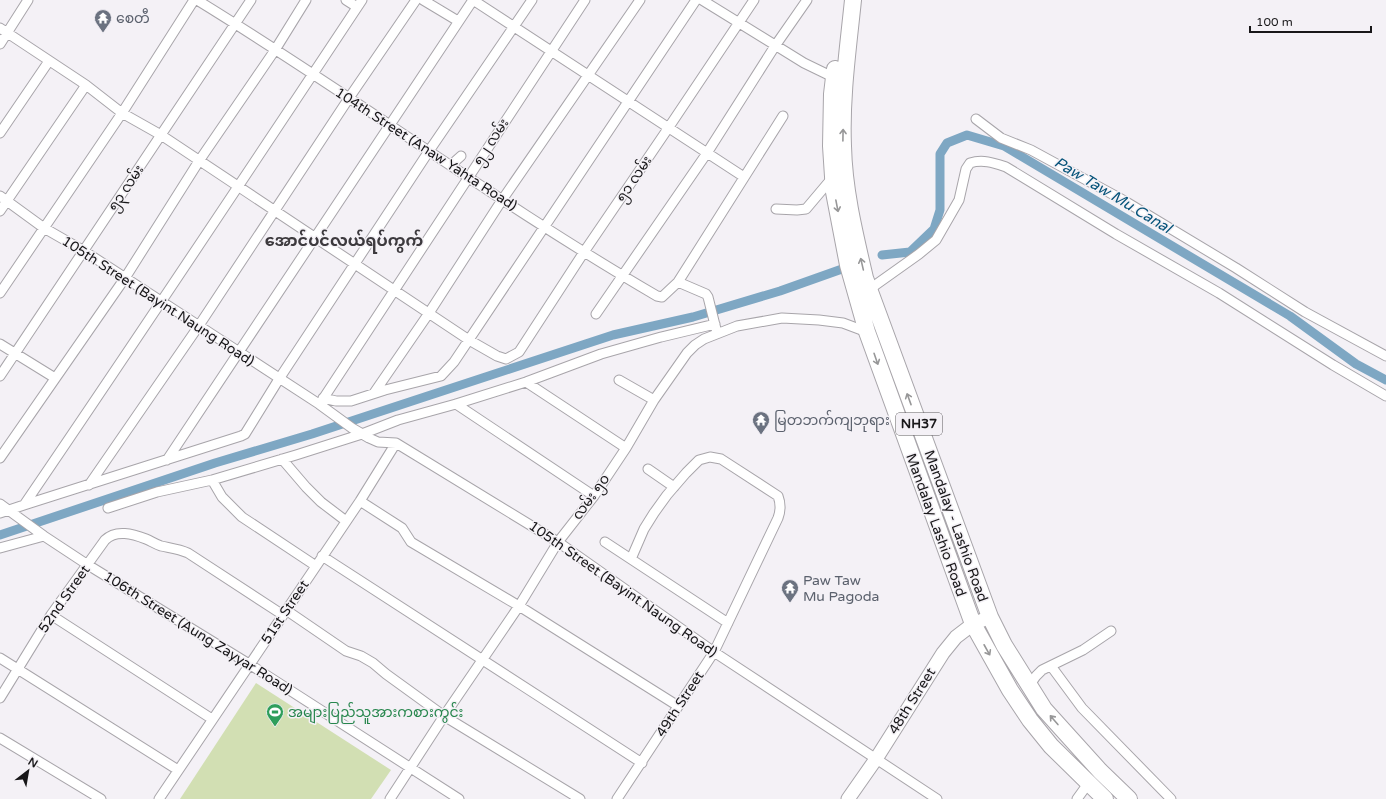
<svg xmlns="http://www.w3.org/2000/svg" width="1386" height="799" viewBox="0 0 1386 799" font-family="'Varela Round','Noto Sans Myanmar',sans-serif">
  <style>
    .green { fill: #d2dfb3 }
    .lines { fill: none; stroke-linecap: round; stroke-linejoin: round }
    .canal { stroke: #7ea7c3; stroke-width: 9 }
    .minor-casing { stroke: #a8a5aa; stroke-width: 11 }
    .secondary-casing { stroke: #a8a5aa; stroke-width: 15 }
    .trunk-casing { stroke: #a8a5aa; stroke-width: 18 }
    .minor { stroke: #fff; stroke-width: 9 }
    .secondary { stroke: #fff; stroke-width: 13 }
    .trunk { stroke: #fff; stroke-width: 16 }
    .oneway { stroke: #979798 }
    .labels { text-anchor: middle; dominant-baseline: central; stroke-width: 3; stroke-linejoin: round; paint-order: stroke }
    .shield { fill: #f4f1f6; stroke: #5a585b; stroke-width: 1 }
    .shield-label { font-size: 13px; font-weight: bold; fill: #181719 }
    .worship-label { font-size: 14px; fill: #5b616d; stroke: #f4f1f6; text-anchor: start }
    .street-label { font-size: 14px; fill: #181719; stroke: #f4f1f6 }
    .leisure-label { font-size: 14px; fill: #27864d; stroke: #f4f1f6; text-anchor: start }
    .water-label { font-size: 15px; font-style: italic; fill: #07547a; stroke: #f4f1f6 }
    .quarter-label { font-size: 16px; font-weight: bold; fill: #3d3a3e; stroke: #f4f1f6 }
  </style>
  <rect width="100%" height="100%" fill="#f4f1f6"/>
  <path class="green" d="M 256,683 L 391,770 L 371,799 L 180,799 Z"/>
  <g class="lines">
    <path class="canal" d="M 882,255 L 910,252 L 934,229 L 940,210 L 940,154 L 947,143 L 967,135 L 1004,146 L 1290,316 L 1356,364 L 1386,380
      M 0,535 L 215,463 L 312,434 L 613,335 L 693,317 L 780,291 L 842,269"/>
    <g class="minor-casing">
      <path id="minor" d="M 197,0 C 352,95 499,204 657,296 L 662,297 L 678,282 L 783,116
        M 346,0 L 357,7
        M 423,0 L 458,21
        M 473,0 L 744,177
        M 702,0 L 804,63 L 837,79
        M 0,28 L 86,85 L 122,113 L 161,135 L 469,340 L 497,356 L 506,359 L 519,352 L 584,252 L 669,127 L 754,0
        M 0,44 L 28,0
        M 976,119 L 1001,138 L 1031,150 L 1123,200 L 1236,268 L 1305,312 L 1386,356
        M 0,133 L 49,61
        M 451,165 L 461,156
        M 0,196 L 44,228 L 84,251 L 319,404 L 352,428 L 369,438 L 378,442 L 396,443 L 558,542 L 714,652 L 937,799
        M 776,209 L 797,210 L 806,209 L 833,177
        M 0,211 L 86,85
        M 678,282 L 706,294 L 708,297 L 716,329
        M 867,291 L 919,254 L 936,240 L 959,200 L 966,169 L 970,163 C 983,159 994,163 1006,167 L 1116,234 L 1219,293 L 1333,365 L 1386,396
        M 0,293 L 122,113 L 194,0
        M 596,314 L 707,153 L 775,46 L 807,0
        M 0,344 L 55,378
        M 0,376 L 251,0
        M 619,380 L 654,400
        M 526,382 L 626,448
        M 374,393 L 429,313 L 502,200 L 640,0
        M 323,398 L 336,401 L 351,401 L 385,390 L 441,376 L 454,362 L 696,0
        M 321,402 L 585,0
        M 456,404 L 594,496
        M 0,458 L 125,278 L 199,161 L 275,50 L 306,0
        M 282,459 L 306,487 L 321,502 L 346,521
        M 167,460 L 473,0
        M 648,469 L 674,487
        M 212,480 L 222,497 L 242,517 L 316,566
        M 89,485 L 198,327 L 349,98 L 416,0
        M 360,501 L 402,528 L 411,542 L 519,606 L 678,706
        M 0,504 L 44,536 L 88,565 L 249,664 L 459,799
        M 24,505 L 241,436 L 245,434 L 279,379 L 429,151 L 532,0
        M 108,508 L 157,492 L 212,480 L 296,455 L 362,434 L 398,420 L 456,404 L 526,382 L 601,354 L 661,337 L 715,324
        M 0,513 L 24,505 C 138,338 250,169 362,0
        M 605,542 L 728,623
        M 0,548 L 44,536
        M 322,556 L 642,763
        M 286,610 L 346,651 L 361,656 L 373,663 L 386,674 L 444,716 L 580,799
        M 51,615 L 212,719
        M 0,658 L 178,770
        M 1051,666 L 1082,708 L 1171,799
        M 1029,686 L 1036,676 L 1042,670 L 1083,650 L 1111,631
        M 0,698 L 51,615 L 105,540 C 116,529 133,534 146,539 C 151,541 155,544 161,546 C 170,548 179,549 188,553 L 283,615
        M 0,738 L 101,799
        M 159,799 L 360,501 L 396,443
        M 390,799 L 444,716 L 519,606 L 558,542 L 594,496 L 626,448 L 654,400 L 687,353 L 695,345 L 704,339 L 737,326 L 782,318 L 819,320 L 843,323 L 867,332
        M 617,799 L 714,652 L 778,518 C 781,510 781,504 778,496 L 721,459 L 710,457 L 699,460 L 686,473 L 667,495 L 654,513 L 644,529 L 631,559
        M 1077,799 L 1090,781"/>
    </g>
    <g class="secondary-casing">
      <path id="secondary" d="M 848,799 L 876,759 L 943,653 L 956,637 L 973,624 L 990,617"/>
    </g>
    <g class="trunk-casing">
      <path id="trunk" d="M 853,0 C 848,49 841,97 843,146 C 844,191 855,235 865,278 L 990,617 L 1004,645 L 1044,709 L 1100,771 L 1129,799
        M 835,69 L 832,94 L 831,146 L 834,192 L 848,265 L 867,332 L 973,624 L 1010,690 L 1030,720 L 1051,746 L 1105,799"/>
    </g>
    <use href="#minor" class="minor"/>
    <use href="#secondary" class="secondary"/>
    <use href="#trunk" class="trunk"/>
  </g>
  <defs><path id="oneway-shaft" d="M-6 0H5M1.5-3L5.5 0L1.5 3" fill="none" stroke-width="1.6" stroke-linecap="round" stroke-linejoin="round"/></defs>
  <g class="oneway">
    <use href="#oneway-shaft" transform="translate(843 135) rotate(-89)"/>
    <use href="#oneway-shaft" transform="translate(837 206) rotate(79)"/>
    <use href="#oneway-shaft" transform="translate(862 264) rotate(-103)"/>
    <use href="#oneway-shaft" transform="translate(876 359) rotate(71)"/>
    <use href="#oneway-shaft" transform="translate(909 399) rotate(-110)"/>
    <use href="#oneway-shaft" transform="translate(987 650) rotate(61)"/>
    <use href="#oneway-shaft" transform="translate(1054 720) rotate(-131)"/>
  </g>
  <defs>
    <g id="temple-pin" transform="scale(0.9)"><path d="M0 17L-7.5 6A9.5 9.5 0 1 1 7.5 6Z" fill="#6b7280" stroke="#f4f1f6"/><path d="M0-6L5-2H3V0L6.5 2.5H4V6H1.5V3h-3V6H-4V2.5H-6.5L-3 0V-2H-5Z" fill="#fff"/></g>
    <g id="stadium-pin" transform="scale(0.9)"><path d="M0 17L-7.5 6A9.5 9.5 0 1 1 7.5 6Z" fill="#2e9e5b" stroke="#f4f1f6"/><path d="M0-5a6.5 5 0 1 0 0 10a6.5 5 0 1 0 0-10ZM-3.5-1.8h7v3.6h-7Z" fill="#fff"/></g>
  </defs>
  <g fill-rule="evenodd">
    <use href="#temple-pin" x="103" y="18"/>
    <use href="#temple-pin" x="761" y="420"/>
    <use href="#temple-pin" x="790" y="588"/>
    <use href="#stadium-pin" x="275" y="712"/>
  </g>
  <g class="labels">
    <rect class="shield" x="896" y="413" width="46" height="22" rx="3"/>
    <g class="shield-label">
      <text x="919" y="424">NH37</text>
    </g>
    <g class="worship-label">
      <text x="116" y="18">စေတီ</text>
      <text x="774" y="420">မြတဘက်ကျဘုရား</text>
      <text x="803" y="580">Paw Taw<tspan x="803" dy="16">Mu Pagoda</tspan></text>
    </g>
    <g class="street-label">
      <text transform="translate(491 142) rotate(-57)">၅၂ လမ်း</text>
      <text transform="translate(426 149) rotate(33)">104th Street (Anaw Yahta Road)</text>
      <text transform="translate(634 179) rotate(-56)">၅၁ လမ်း</text>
      <text transform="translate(126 188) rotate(-56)">၅၃ လမ်း</text>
      <text transform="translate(158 301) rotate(33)">105th Street (Bayint Naung Road)</text>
      <text transform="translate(591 497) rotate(-54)">လမ်း ၅၀</text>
      <text transform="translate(936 525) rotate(70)">Mandalay Lashio Road</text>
      <text transform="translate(956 526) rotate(70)">Mandalay - Lashio Road</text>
      <text transform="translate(623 589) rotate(35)">105th Street (Bayint Naung Road)</text>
      <text transform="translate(64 599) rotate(-55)">52nd Street</text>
      <text transform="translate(285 612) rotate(-56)">51st Street</text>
      <text transform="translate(198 633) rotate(32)">106th Street (Aung Zayyar Road)</text>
      <text transform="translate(912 701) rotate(-58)">48th Street</text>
      <text transform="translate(680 704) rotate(-57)">49th Street</text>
    </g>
    <g class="leisure-label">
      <text x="288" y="712">အများပြည်သူအားကစားကွင်း</text>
    </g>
    <g class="water-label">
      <text transform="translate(1113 195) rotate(31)">Paw Taw Mu Canal</text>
    </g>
    <g class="quarter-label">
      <text x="344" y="241">အောင်ပင်လယ်ရပ်ကွက်</text>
    </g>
  </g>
  <g transform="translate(28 771) rotate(31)" stroke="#f4f1f6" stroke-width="3" paint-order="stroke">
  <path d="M0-3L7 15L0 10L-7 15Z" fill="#181719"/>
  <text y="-6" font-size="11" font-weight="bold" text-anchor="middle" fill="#181719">N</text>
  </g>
  <path d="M1250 26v6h121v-6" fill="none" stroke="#181719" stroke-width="2"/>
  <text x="1256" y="26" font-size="12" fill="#181719" stroke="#f4f1f6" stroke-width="3" paint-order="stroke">100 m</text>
</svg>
